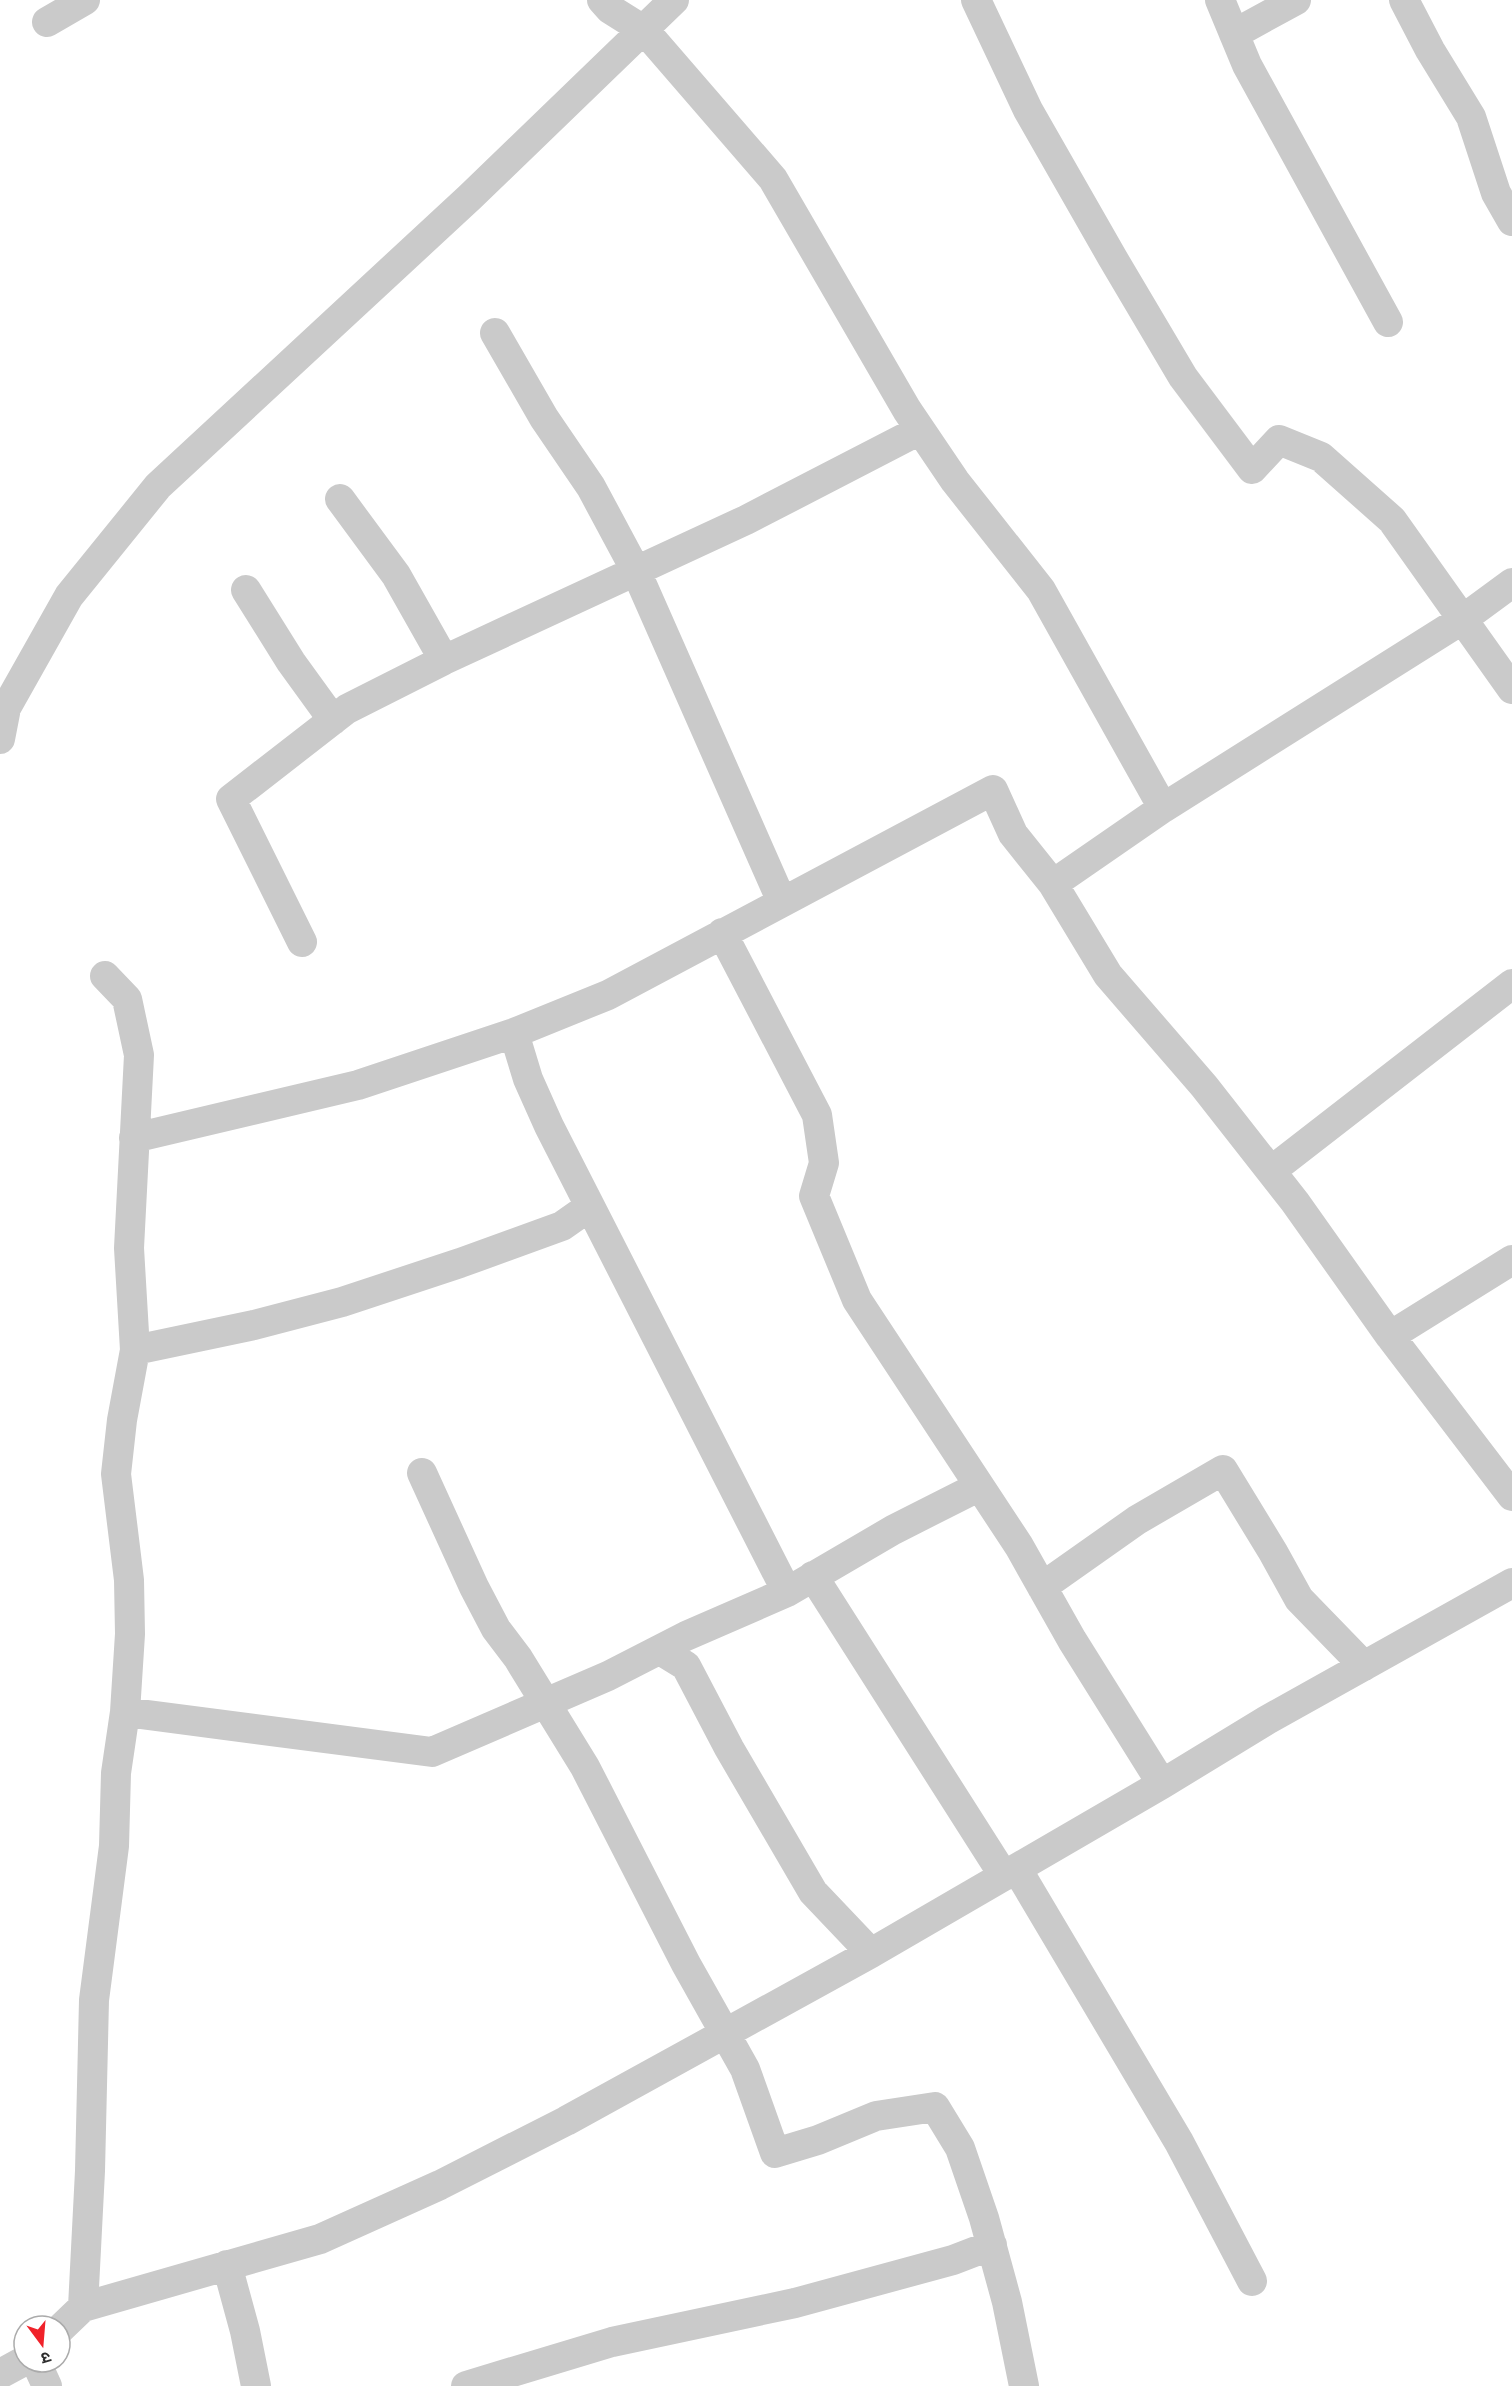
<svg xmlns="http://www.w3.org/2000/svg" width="1512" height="2386" viewBox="0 0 1512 2386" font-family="'Source Sans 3','Noto Sans Devanagari',sans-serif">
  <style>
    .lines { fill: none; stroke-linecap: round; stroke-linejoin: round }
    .minor { stroke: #cacaca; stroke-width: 30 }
  </style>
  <rect width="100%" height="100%" fill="#fff"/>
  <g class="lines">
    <path class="minor" d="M 602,0 L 610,9 L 645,31 L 773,179 L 907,410 L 955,481 L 1041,590 L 1163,808
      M 976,0 L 1028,110 L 1112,257 L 1183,377 L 1252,469 L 1279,440 L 1321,457 L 1392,520 L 1512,689
      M 1220,0 L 1247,65 L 1388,322
      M 1404,0 L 1430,50 L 1471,117 L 1496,193 L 1512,221
      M 47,22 L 85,0
      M 1234,34 L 1296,0
      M 495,333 L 544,418 L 591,487 L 636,571 L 782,902
      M 340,499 L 396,575 L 444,660
      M 246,590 L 291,662 L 333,720
      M 0,739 L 6,708 L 69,596 L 158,486 L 470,197 L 674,0
      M 1053,884 L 1163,808 L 1463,619 L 1512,583
      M 722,933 L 817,1115 L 824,1163 L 814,1196 L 857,1300 L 1019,1546 L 1072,1640 L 1162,1784
      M 302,942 L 231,799 L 347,709 L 444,660 L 746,520 L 920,430
      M 514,1033 L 528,1079 L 549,1126 L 787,1592
      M 134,1138 L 358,1085 L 514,1033 L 608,995 L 993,790 L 1013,834 L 1053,884 L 1108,975 L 1204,1086 L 1295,1202 L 1390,1336 L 1512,1496
      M 1271,1171 L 1512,984
      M 1390,1336 L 1512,1260
      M 135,1350 L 254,1325 L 342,1302 L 460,1263 L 562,1226 L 589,1207
      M 422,1473 L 474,1587 L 496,1629 L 518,1658 L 585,1767 L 686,1964 L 745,2069 L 775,2153 L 818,2140 L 876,2116 L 935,2107 L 960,2148 L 984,2218 L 1007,2302 L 1024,2386
      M 813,1576 L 1004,1876
      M 1042,1587 L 1137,1520 L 1223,1470 L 1273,1552 L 1299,1599 L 1364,1666
      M 660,1650 L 686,1666 L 729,1748 L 813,1892 L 871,1953
      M 125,1712 L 432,1752 L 608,1676 L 686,1636 L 787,1592 L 893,1530 L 978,1487
      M 1017,1869 L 1179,2142 L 1252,2281
      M 227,2265 L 245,2331 L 256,2386
      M 83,2307 L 90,2171 L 94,2000 L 114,1846 L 116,1773 L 125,1712 L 130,1634 L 129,1580 L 116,1474 L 122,1420 L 135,1350 L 129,1248 L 139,1055 L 127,999 L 105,976
      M 60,2329 L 83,2307 L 320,2239 L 440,2185 L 566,2121 L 871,1953 L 1162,1784 L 1267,1720 L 1512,1583
      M 36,2362 L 47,2386
      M 0,2374 L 24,2361
      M 466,2386 L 612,2342 L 795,2303 L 953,2260 L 992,2245"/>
  </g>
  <g transform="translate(42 2344) rotate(164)"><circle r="28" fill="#ffffff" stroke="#ababab" stroke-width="1.5"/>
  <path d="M0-4.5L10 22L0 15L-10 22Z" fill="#f0222a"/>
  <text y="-9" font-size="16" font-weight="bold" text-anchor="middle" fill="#2d2d2d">उ</text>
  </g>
</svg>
